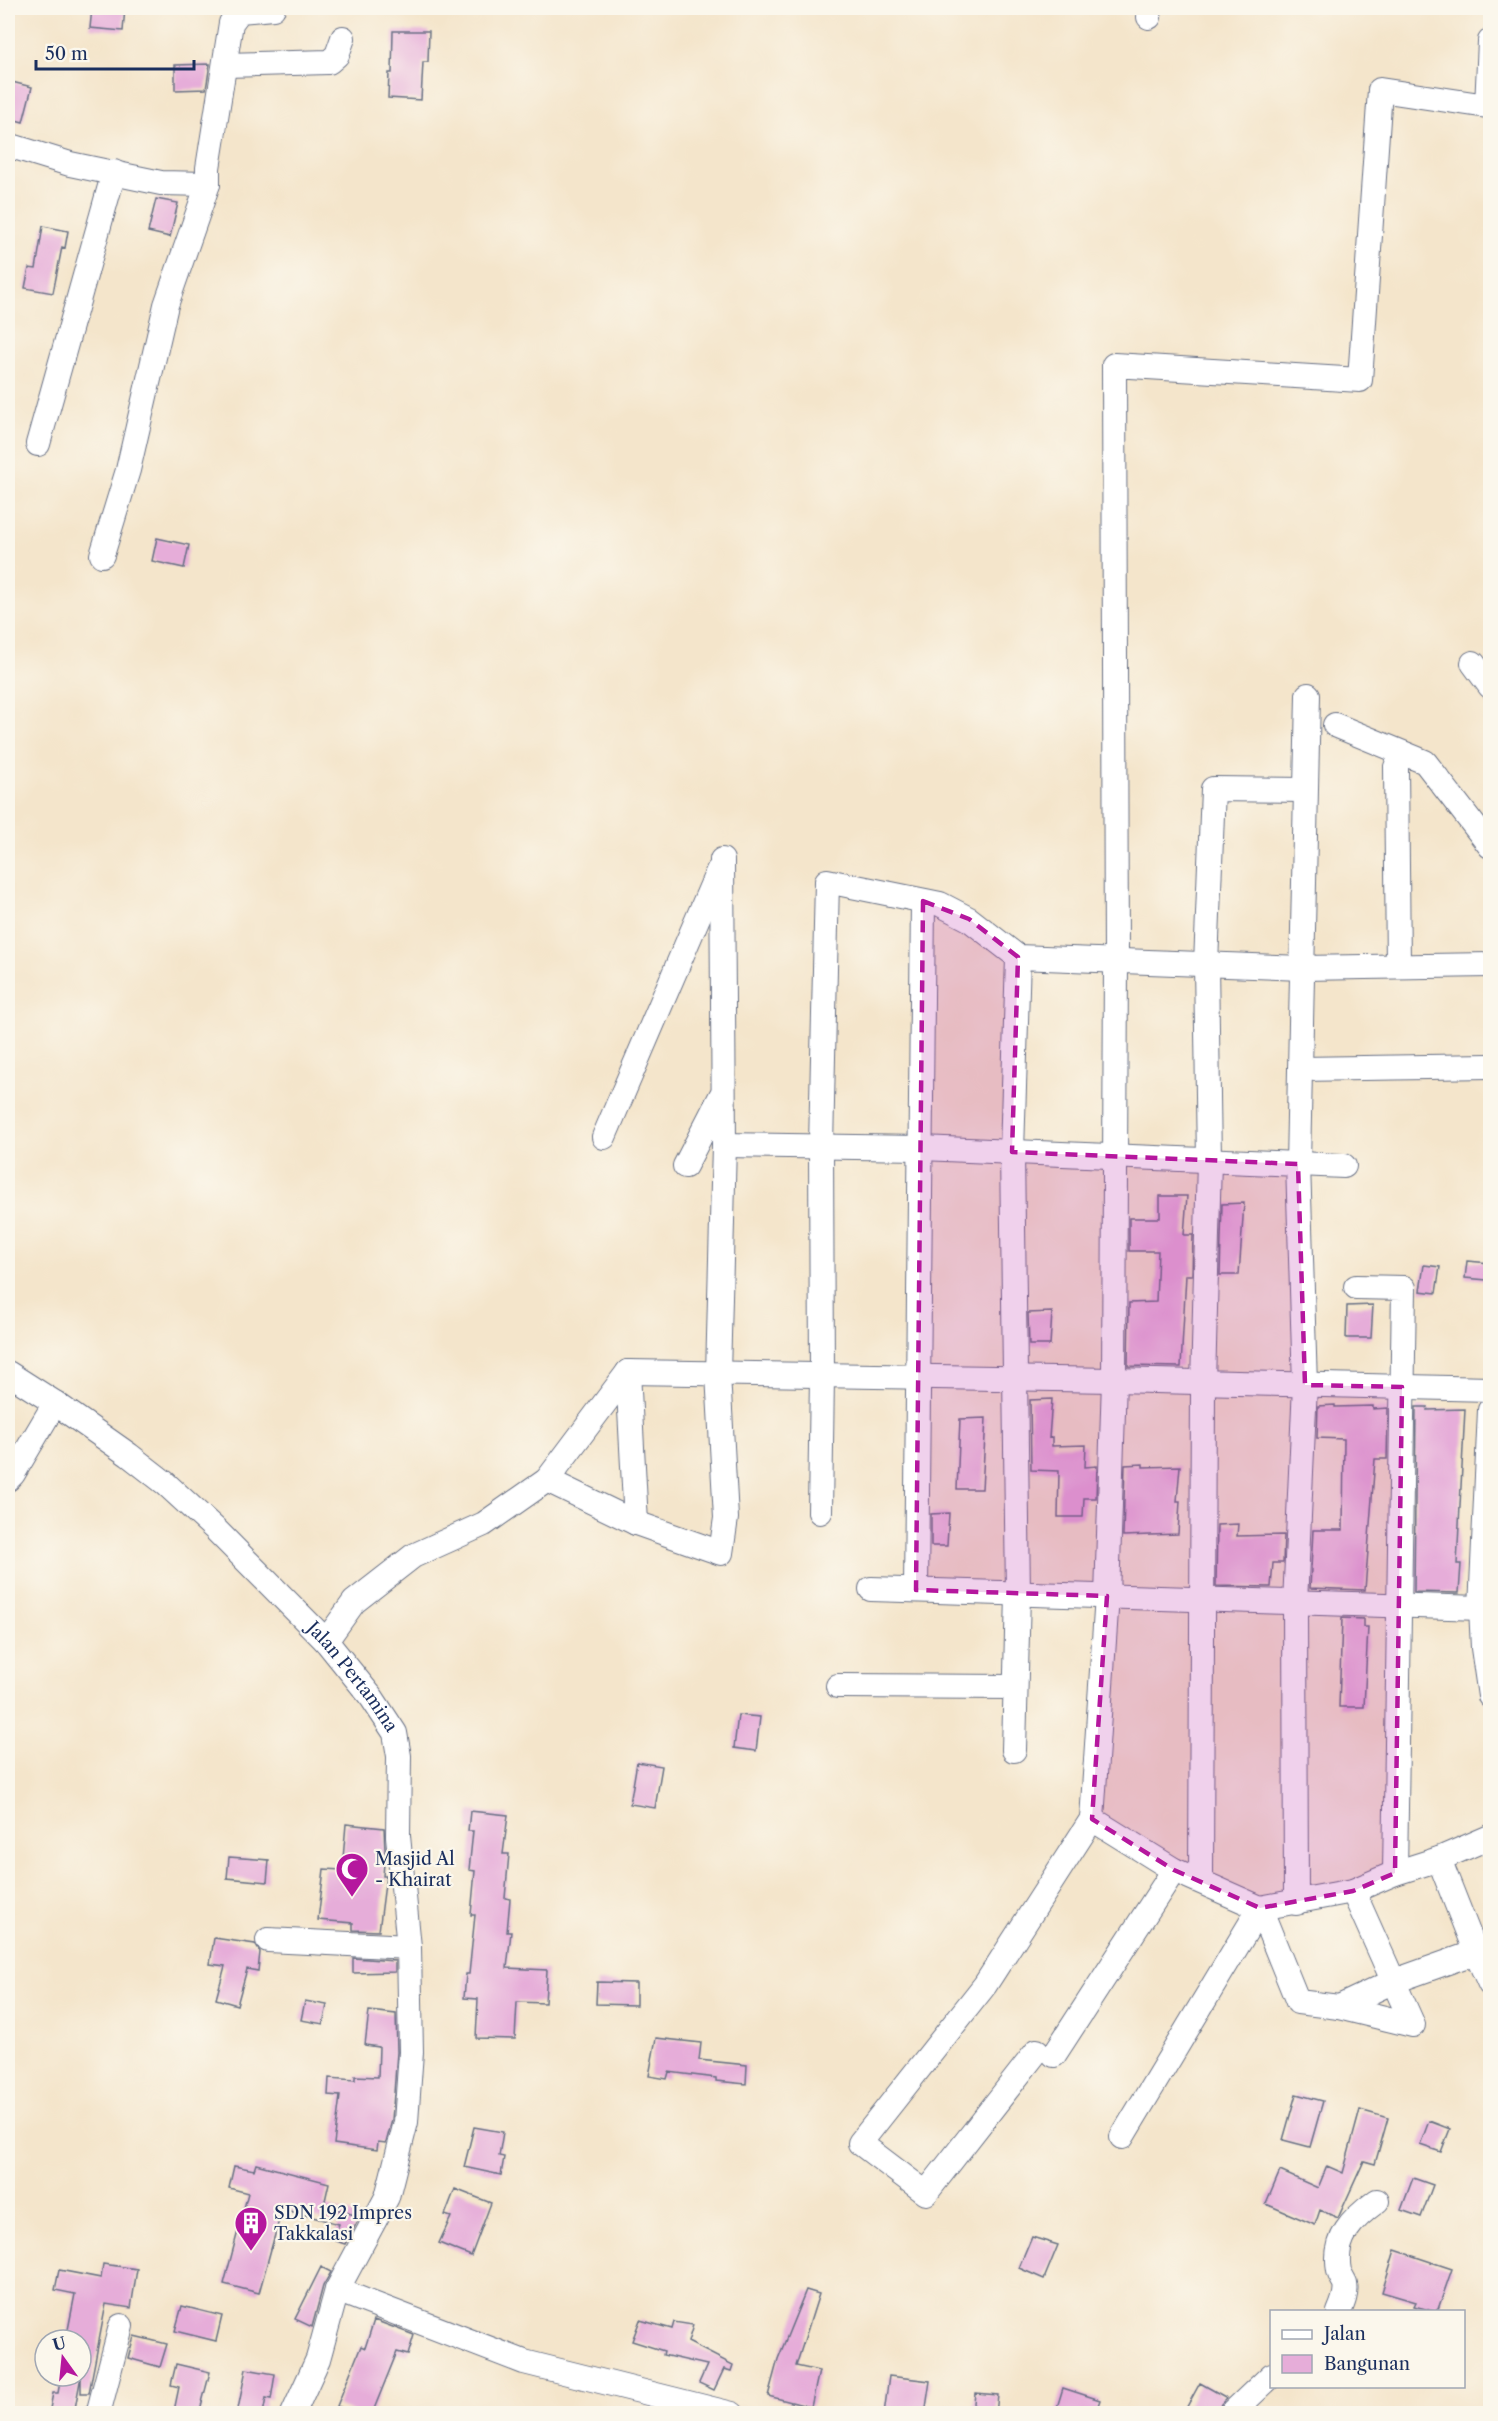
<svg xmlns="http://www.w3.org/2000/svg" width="1498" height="2421" viewBox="0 0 1498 2421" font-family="'Libre Caslon Text',serif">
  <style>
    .building { fill: #e6add9 }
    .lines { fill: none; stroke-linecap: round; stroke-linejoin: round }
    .minor-casing { stroke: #676f84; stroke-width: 26 }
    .minor { stroke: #fff; stroke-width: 24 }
    .marked { fill: #b5179e; fill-opacity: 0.2; stroke: #b5179e; stroke-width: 4.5; stroke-dasharray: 12 8; stroke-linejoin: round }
    .labels { text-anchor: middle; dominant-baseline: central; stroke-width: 4.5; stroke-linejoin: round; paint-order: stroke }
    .street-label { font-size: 18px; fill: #1b2f5e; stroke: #fbf7ec }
    .poi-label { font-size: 18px; fill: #1b2f5e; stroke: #fbf7ec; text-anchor: start }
  </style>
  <rect width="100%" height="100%" fill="#fbf7ec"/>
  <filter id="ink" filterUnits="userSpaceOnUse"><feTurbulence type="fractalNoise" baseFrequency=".0167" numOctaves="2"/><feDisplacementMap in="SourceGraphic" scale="12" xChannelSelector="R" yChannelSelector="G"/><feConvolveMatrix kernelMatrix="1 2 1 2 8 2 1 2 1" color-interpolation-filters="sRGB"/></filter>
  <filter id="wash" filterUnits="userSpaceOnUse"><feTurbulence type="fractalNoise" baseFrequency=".008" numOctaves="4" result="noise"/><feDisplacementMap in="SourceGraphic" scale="24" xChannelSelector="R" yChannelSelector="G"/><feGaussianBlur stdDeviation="1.35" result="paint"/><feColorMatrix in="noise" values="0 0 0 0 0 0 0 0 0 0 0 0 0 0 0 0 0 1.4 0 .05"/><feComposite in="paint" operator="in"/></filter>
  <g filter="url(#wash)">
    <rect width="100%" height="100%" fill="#f4e5cb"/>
    <g id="blocks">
      <path class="building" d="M 92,8 L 125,8 L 123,31 L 90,28 Z
        M 393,31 L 429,31 L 428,62 L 423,62 L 421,100 L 388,98 L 389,73 L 392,73 Z
        M 210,64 L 206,89 L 175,90 L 175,65 Z
        M 8,81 L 32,87 L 23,122 L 8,118 Z
        M 156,199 L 178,203 L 170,237 L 148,232 Z
        M 43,226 L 68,231 L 65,248 L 62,247 L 53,293 L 25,288 L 29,268 L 36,269 Z
        M 157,538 L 189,545 L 184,568 L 152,561 Z
        M 1160,1196 L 1187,1196 L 1184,1235 L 1193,1235 L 1192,1275 L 1186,1275 L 1181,1367 L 1128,1366 L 1129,1303 L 1156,1302 L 1158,1251 L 1129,1251 L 1129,1218 L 1160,1218 Z
        M 1244,1203 L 1239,1275 L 1220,1275 L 1222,1204 Z
        M 1467,1261 L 1490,1263 L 1487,1280 L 1465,1278 Z
        M 1424,1265 L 1440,1267 L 1436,1293 L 1420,1291 Z
        M 1373,1305 L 1371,1338 L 1346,1338 L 1347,1306 Z
        M 1052,1312 L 1050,1345 L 1029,1345 L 1028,1313 Z
        M 1052,1399 L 1049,1438 L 1052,1437 L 1052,1446 L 1086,1445 L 1085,1467 L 1097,1466 L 1096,1498 L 1084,1498 L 1083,1517 L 1058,1517 L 1059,1471 L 1031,1470 L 1030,1400 Z
        M 1335,1405 L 1335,1407 L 1373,1406 L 1373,1409 L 1388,1408 L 1387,1459 L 1375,1459 L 1365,1590 L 1310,1588 L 1313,1530 L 1343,1530 L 1344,1439 L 1317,1438 L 1318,1406 Z
        M 1416,1407 L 1428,1407 L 1427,1410 L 1465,1409 L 1457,1564 L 1461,1564 L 1459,1593 L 1414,1592 Z
        M 986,1418 L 982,1489 L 957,1489 L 960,1419 Z
        M 1143,1464 L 1143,1467 L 1180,1466 L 1177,1501 L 1180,1501 L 1178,1534 L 1123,1536 L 1125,1465 Z
        M 949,1513 L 947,1546 L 931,1546 L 931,1514 Z
        M 1238,1524 L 1237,1536 L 1284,1535 L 1283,1563 L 1273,1563 L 1271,1587 L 1216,1586 L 1217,1525 Z
        M 1342,1618 L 1363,1619 L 1363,1627 L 1368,1627 L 1364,1707 L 1339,1707 Z
        M 738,1715 L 760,1717 L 756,1751 L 734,1748 Z
        M 637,1762 L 662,1766 L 655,1808 L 630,1804 Z
        M 470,1811 L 508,1815 L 503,1854 L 509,1854 L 505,1898 L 510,1899 L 507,1932 L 511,1932 L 507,1968 L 547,1970 L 545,2003 L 517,2002 L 515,2039 L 476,2038 L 478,1999 L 464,1998 L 466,1974 L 469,1974 L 475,1915 L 471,1915 L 475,1871 L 469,1870 L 473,1831 L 468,1831 Z
        M 346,1824 L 384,1828 L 385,1850 L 383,1876 L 386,1876 L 379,1931 L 353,1930 L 353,1923 L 318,1920 L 324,1869 L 342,1870 Z
        M 229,1857 L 269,1860 L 267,1882 L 227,1878 Z
        M 214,1938 L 255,1944 L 260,1952 L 258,1971 L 247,1969 L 237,2005 L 216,1999 L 225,1966 L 210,1964 Z
        M 353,1958 L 395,1961 L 395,1972 L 353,1973 Z
        M 597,1982 L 636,1983 L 636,2005 L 596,2004 Z
        M 305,2001 L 327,2005 L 323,2024 L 301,2020 Z
        M 369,2011 L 396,2014 L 397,2052 L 392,2120 L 386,2143 L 378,2142 L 377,2150 L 334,2144 L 340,2096 L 328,2095 L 329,2078 L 355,2080 L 355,2076 L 378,2077 L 379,2047 L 365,2045 Z
        M 656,2038 L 701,2043 L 699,2060 L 747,2065 L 746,2084 L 716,2081 L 716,2078 L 669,2072 L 667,2079 L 649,2076 Z
        M 1296,2094 L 1323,2101 L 1310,2147 L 1283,2140 Z
        M 1360,2110 L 1388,2118 L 1375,2164 L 1364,2161 L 1338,2218 L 1320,2210 L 1315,2225 L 1266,2204 L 1280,2171 L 1318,2188 L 1327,2166 L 1343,2173 Z
        M 1429,2121 L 1450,2129 L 1441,2152 L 1420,2145 Z
        M 474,2127 L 503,2132 L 499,2156 L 504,2157 L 501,2175 L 464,2167 Z
        M 256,2164 L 329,2183 L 324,2205 L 360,2217 L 345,2244 L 333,2240 L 339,2224 L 282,2209 L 259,2293 L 224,2284 L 248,2193 L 229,2188 L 234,2166 L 254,2170 Z
        M 1413,2178 L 1433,2185 L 1421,2217 L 1401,2210 Z
        M 455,2189 L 491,2203 L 471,2256 L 439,2243 L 451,2217 L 445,2215 Z
        M 1032,2237 L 1058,2245 L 1044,2279 L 1019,2268 Z
        M 1395,2250 L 1452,2269 L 1437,2312 L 1414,2306 L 1416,2302 L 1382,2292 Z
        M 103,2264 L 137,2269 L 131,2308 L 106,2304 L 89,2393 L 81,2393 L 81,2340 L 66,2340 L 75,2294 L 55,2290 L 59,2270 L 101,2278 Z
        M 321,2267 L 331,2272 L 323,2286 L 312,2327 L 295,2319 Z
        M 806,2290 L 819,2294 L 796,2366 L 819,2371 L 811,2407 L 768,2396 L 778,2359 Z
        M 182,2306 L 222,2316 L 216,2341 L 175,2331 Z
        M 374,2320 L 414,2335 L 408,2355 L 397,2352 L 372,2414 L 357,2414 L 337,2406 L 361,2346 L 365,2348 Z
        M 640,2320 L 672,2329 L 674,2322 L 693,2325 L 688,2342 L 733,2365 L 731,2371 L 724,2369 L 714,2390 L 699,2383 L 707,2365 L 663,2355 L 664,2351 L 632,2341 Z
        M 134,2336 L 167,2344 L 160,2367 L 128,2358 Z
        M 176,2364 L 210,2372 L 199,2414 L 174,2411 L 179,2387 L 171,2385 Z
        M 246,2369 L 275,2374 L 271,2399 L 266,2398 L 263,2414 L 237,2414 Z
        M 61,2376 L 81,2376 L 74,2414 L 49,2414 L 53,2393 L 58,2393 Z
        M 889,2376 L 930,2381 L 925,2414 L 884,2414 Z
        M 1200,2383 L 1227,2398 L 1221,2404 L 1217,2414 L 1183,2414 Z
        M 1063,2388 L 1100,2400 L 1095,2414 L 1055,2414 Z
        M 975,2393 L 998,2395 L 996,2414 L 973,2414 Z"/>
    </g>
  </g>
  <g filter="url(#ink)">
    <use href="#blocks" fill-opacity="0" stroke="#676f84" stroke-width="1.5"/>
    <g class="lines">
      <g class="minor-casing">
        <g id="minor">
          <path d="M 1149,17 L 1150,8"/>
          <path d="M 225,65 L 329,62 L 337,55 L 343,38"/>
          <path d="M 8,145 L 70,164 L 161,183 L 208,184 L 208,168 L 231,23 L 240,11 L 273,8"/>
          <path d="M 38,444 L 114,172"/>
          <path d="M 102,555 L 128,470 L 166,305 L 208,184"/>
          <path d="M 1473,663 L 1490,686"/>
          <path d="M 1335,725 L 1425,762 L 1490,846"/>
          <path d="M 1396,767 L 1398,966"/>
          <path d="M 1300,1069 L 1490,1066"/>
          <path d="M 604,1137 L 718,871"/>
          <path d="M 724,1145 L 922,1148 L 1344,1166"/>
          <path d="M 685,1166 L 721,1096"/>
          <path d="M 1356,1287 L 1404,1288 L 1395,1873"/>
          <path d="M 628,1372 L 1114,1380 L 1490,1389"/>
          <path d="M 628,1372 L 636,1523"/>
          <path id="s1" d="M 8,1373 L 55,1403 L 129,1455 L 165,1483 L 215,1529 L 326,1641 L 372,1698 L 395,1733 L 399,1756 L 398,1836 L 409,1947 L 411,2052 L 406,2122 L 387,2197 L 337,2290 L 318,2359 L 293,2414"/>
          <path d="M 1490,1410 L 1481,1608 L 1483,1648 L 1490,1696"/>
          <path d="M 8,1479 L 13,1474 L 55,1403"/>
          <path d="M 547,1480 L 636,1523 L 721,1553 L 726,1518 L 718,1374 L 724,1145 L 722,860"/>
          <path d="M 820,1512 L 822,1376 L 821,1146 L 827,881 L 940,904 L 969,919 L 1018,957"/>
          <path d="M 871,1589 L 1481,1608"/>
          <path d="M 916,1590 L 923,901"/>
          <path d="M 326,1641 L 354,1602 L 413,1556 L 484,1524 L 547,1480 L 628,1372"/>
          <path d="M 838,1686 L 1015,1687"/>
          <path d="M 1014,1750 L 1018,1594 L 1012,1152 L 1018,957 L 1302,968 L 1490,965"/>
          <path d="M 1092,1819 L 1174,1870 L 1260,1908 L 1353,1891 L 1395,1873 L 1439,1859 L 1490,1837"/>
          <path d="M 1439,1859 L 1476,1953 L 1490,1984"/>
          <path d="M 1201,1880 L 1203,1383 L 1209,1161 L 1206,964 L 1213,789 L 1305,790"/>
          <path d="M 1296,1903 L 1295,1603 L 1305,1385 L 1298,1164 L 1308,695"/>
          <path d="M 1260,1908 L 1298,2002 L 1339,2007 L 1392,1982 L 1490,1947"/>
          <path d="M 268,1940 L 409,1947"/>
          <path d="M 1339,2007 L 1413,2025 L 1353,1891"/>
          <path d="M 1037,2051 L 926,2193 L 860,2143 L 985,1985 L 1092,1819 L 1107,1596 L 1114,1380 L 1116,961 L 1114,365 L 1360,380 L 1380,90 L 1487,106 L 1490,41"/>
          <path d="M 1054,2055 L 1174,1870"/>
          <path d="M 1122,2137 L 1260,1908"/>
          <path d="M 337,2290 L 524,2362 L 732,2414"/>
          <path d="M 1339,2312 C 1343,2303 1347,2293 1345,2284 C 1343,2279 1340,2276 1339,2271 C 1333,2238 1352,2219 1377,2201"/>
          <path d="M 98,2414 L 121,2326"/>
          <path d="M 1231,2414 L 1272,2375"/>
        </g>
      </g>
      <use href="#minor" class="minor"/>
    </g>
  </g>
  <path class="marked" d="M 923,901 L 969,919 L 1018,957 L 1012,1152 L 1298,1164 L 1305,1385 L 1402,1387 L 1395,1873 L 1353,1891 L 1260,1908 L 1174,1870 L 1092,1819 L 1107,1596 L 916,1590 Z"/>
  <defs>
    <g id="mosque-pin" transform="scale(1.725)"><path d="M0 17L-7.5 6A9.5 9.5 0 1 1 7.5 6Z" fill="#b5179e" stroke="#fbf7ec"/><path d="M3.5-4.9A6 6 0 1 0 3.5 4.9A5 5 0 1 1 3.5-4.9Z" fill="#fff"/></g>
    <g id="building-pin" transform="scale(1.725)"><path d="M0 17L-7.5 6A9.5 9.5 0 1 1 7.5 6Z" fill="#b5179e" stroke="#fbf7ec"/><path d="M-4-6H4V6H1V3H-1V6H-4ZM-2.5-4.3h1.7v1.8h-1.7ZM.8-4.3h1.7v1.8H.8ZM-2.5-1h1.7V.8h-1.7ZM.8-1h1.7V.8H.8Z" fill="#fff"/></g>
  </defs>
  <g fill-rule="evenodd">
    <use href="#mosque-pin" x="352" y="1869"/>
    <use href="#building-pin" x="251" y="2223"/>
  </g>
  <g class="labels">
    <g class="street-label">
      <text stroke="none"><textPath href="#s1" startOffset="462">Jalan Pertamina</textPath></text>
    </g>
    <g class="poi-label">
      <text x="375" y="1859">Masjid Al<tspan x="375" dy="21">- Khairat</tspan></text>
      <text x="274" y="2213">SDN 192 Impres<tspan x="274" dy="21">Takkalasi</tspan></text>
    </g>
  </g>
  <rect width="1498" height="2421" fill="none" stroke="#fbf7ec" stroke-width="30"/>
  <rect x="1270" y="2310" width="195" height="78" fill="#fbf7ec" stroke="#a1a7b3" stroke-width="1.5"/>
  <rect x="1282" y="2330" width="30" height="9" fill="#ffffff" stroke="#a1a7b3" stroke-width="1.5"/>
  <text x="1324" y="2340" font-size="18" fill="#1b2f5e">Jalan</text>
  <rect x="1282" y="2355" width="30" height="18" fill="#e6add9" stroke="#a1a7b3" stroke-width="1.5"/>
  <text x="1324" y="2370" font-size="18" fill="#1b2f5e">Bangunan</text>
  <g transform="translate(63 2358) rotate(345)"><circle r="28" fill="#fbf7ec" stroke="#a1a7b3" stroke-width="1.5"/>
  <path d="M0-4.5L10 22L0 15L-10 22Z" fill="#b5179e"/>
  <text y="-9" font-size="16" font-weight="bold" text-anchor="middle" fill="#1b2f5e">U</text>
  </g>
  <path d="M36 60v9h158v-9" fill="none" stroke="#1b2f5e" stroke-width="3"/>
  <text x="45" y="60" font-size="18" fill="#1b2f5e" stroke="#fbf7ec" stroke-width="4.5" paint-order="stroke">50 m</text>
</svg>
